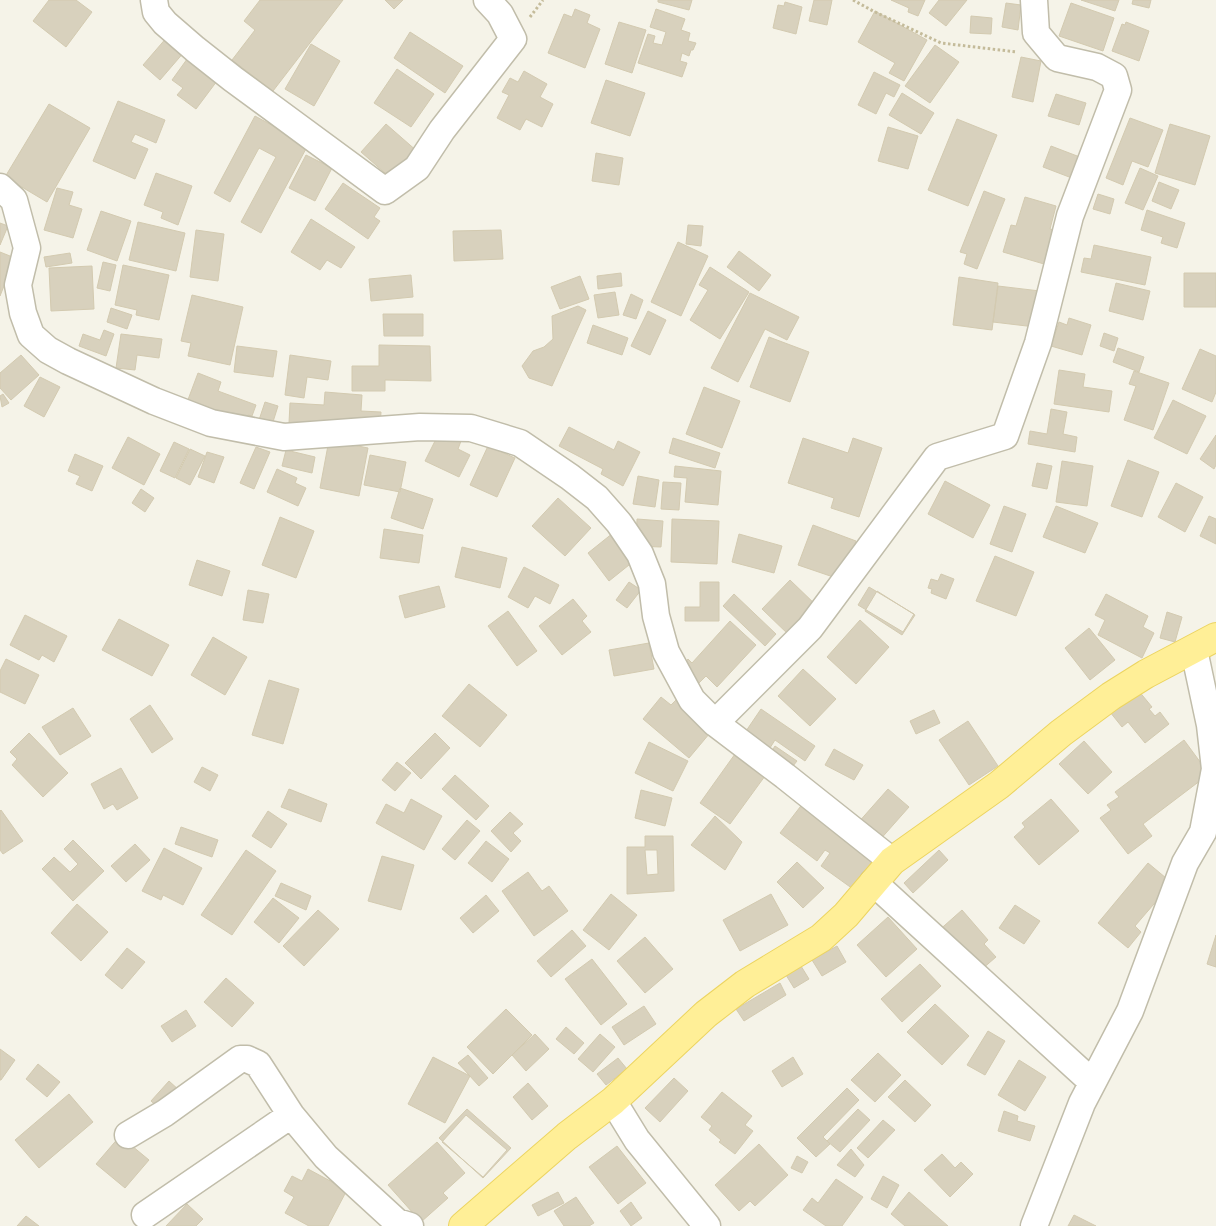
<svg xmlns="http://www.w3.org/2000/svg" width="1216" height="1226" viewBox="0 0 1216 1226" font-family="'Golos Text',sans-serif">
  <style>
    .building { fill: #d8d1bd; stroke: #d3cab0; fill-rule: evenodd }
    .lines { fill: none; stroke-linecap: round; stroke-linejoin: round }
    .minor-casing { stroke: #c1bdaa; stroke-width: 29 }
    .major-casing { stroke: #ecd460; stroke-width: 30 }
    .path { stroke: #c4bb9a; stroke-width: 3; stroke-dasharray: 2.5 2.5; stroke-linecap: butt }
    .minor { stroke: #fff; stroke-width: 26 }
    .major { stroke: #ffef97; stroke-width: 28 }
  </style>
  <rect width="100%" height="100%" fill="#f5f3e8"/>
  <path class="building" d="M 49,0 L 76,0 L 92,12 L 66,47 L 33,21 Z
    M 260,0 L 343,0 L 273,91 L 232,60 L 255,30 L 244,21 Z
    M 385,0 L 403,0 L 394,9 Z
    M 658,0 L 692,0 L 689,10 L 658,2 Z
    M 814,0 L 832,0 L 827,25 L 809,21 Z
    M 891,0 L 925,0 L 918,16 L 908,12 L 909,8 Z
    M 939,0 L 967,0 L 946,26 L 929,13 Z
    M 1081,0 L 1119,0 L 1115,11 Z
    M 1133,0 L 1151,0 L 1149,8 L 1132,4 Z
    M 785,2 L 802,7 L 796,34 L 773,28 L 778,5 L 784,6 Z
    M 1006,3 L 1021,5 L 1018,30 L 1002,27 Z
    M 1071,3 L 1114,18 L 1103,51 L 1059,36 Z
    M 575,9 L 590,15 L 587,23 L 600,29 L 585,68 L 548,53 L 564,14 L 572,17 Z
    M 656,9 L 685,19 L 681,30 L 690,33 L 688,41 L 696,43 L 693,50 L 691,50 L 689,56 L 682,53 L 680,61 L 687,63 L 682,77 L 638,63 L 648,34 L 655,36 L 653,43 L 662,45 L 666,32 L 650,27 Z
    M 875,11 L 927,40 L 904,81 L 889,73 L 895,63 L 858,42 Z
    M 971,16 L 992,18 L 991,34 L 970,33 Z
    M 619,22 L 646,30 L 632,73 L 605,64 Z
    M 1126,22 L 1149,31 L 1139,61 L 1112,51 L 1122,24 L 1125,25 Z
    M 410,32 L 463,66 L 445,93 L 394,58 Z
    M 168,36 L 185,51 L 160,80 L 143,65 Z
    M 311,44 L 340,61 L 314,106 L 285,89 Z
    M 935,45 L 959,62 L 930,103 L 905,86 Z
    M 190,55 L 220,77 L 196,109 L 177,95 L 183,88 L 172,80 Z
    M 1021,57 L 1041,61 L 1033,102 L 1012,97 Z
    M 397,69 L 434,94 L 411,127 L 374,103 Z
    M 524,71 L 547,84 L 540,97 L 553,104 L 542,127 L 526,119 L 520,130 L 497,118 L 509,95 L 502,92 L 510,78 L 518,82 Z
    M 874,72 L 900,85 L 894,97 L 886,93 L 876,114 L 858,105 Z
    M 606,80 L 645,93 L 630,136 L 591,123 Z
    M 902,93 L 934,113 L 921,134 L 889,115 Z
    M 1056,94 L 1086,103 L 1079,125 L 1048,116 Z
    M 118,101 L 165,120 L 156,143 L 135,134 L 131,142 L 148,149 L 135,179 L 93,161 Z
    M 49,104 L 90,128 L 47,202 L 5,177 Z
    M 255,116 L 308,145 L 261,233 L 241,222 L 276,157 L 259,148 L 230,202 L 214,193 Z
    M 1130,118 L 1163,130 L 1148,167 L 1132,161 L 1123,185 L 1106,178 Z
    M 957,119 L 997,135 L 968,206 L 928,190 Z
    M 386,124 L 418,152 L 393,180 L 361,152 Z
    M 1170,124 L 1210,136 L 1195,185 L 1155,173 Z
    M 888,127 L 918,136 L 908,169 L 878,161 Z
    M 1051,146 L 1085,159 L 1077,180 L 1043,167 Z
    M 596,153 L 623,158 L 619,185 L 592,181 Z
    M 306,155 L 332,168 L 315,201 L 289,188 Z
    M 1140,168 L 1158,176 L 1143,210 L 1125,203 Z
    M 156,173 L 192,186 L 178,225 L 161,218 L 163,212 L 144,205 Z
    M 1159,182 L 1179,190 L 1171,209 L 1152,201 Z
    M 343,183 L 380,208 L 374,217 L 380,221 L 368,239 L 325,209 Z
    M 57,188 L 73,192 L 69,205 L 82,209 L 73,238 L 44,230 Z
    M 984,191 L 1005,199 L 977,269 L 964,264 L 967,254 L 960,252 Z
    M 1098,194 L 1114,199 L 1110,214 L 1093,209 Z
    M 1025,197 L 1056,206 L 1050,229 L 1054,230 L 1044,264 L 1003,252 L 1011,225 L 1016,226 Z
    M 1147,210 L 1185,223 L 1177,248 L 1161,243 L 1163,237 L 1141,230 Z
    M 101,211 L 131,221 L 117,261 L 87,250 Z
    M 311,219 L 355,247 L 341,268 L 327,260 L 320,270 L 291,252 Z
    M 138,222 L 185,233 L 176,271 L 129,260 Z
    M 0,223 L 8,226 L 0,245 Z
    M 688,225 L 703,226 L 701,246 L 686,244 Z
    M 196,230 L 224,234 L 218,281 L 190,277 Z
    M 501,230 L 503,259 L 454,261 L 453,231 Z
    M 678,242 L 708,256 L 681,316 L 651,302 Z
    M 1094,245 L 1151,257 L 1145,285 L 1081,272 L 1084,258 L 1091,259 Z
    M 739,251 L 771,275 L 759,291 L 727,267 Z
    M 0,252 L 15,258 L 0,296 Z
    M 70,253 L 72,263 L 46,267 L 44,257 Z
    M 103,262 L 116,265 L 110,291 L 97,288 Z
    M 123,265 L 169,275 L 159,320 L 136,315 L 137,310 L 115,305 Z
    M 92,266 L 94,309 L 51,311 L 49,268 Z
    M 710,267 L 749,292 L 720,339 L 690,320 L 708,290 L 699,285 Z
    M 621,273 L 622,286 L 598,289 L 597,276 Z
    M 1184,273 L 1216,273 L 1216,307 L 1184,307 Z
    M 411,275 L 413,297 L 371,301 L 369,279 Z
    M 580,276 L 589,299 L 560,309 L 551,287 Z
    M 959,277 L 998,283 L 992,330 L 953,325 Z
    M 1116,283 L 1150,291 L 1143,320 L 1109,311 Z
    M 998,286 L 1040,291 L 1035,327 L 993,322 Z
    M 615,292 L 619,315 L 598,318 L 594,295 Z
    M 750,293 L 799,317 L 787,340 L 765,329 L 738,382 L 711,368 Z
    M 631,294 L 643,300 L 636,319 L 623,315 Z
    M 192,295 L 243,307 L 230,365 L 188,356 L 191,343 L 181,341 Z
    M 578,306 L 586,310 L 552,386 L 529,378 L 522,366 L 533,351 L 544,347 L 553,339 L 552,316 Z
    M 111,308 L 132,315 L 127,329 L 107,322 Z
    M 648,311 L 666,320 L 650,355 L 631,346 Z
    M 383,314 L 423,314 L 423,336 L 384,336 Z
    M 1069,318 L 1091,325 L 1082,355 L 1051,346 L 1059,322 L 1067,325 Z
    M 593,325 L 628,338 L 622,355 L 587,343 Z
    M 104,330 L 114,334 L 106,356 L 79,346 L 83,334 L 100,340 Z
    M 1104,333 L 1118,338 L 1114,351 L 1100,346 Z
    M 121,334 L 162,339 L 159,358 L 137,355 L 135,370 L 116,368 Z
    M 769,337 L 809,352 L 790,402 L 750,387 Z
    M 379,345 L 430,346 L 431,381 L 385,380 L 385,391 L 352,391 L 352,366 L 379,366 Z
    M 237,346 L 277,351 L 273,377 L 234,372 Z
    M 1118,348 L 1144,357 L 1139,372 L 1113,362 Z
    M 1200,349 L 1216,356 L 1216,392 L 1212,402 L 1182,389 Z
    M 21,355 L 39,375 L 11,400 L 0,388 L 0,373 Z
    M 290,355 L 331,361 L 328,380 L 307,377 L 304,398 L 285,395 Z
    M 1059,370 L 1085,374 L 1083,387 L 1112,391 L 1109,412 L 1054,404 Z
    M 1134,371 L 1169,383 L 1153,430 L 1124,420 L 1136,386 L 1129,384 Z
    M 198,373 L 221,382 L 218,391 L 256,405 L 252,416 L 248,415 L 244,425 L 186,405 Z
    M 40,377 L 60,387 L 44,417 L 24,406 Z
    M 704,387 L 740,401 L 722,448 L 686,434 Z
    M 325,392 L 362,395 L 361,411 L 381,412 L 380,429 L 289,423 L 290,403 L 324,405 Z
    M 3,394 L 9,403 L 2,407 L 0,396 Z
    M 1173,400 L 1206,416 L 1187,454 L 1154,438 Z
    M 265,402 L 278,406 L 272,425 L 259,420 Z
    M 1051,409 L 1067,412 L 1063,434 L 1077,437 L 1075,452 L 1028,444 L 1030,431 L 1047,434 Z
    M 569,427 L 614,450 L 618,441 L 640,452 L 623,486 L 601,474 L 603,469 L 559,446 Z
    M 440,431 L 461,441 L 458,449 L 470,455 L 459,477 L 425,461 Z
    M 1216,435 L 1216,465 L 1214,469 L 1200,459 Z
    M 128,437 L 160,454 L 144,485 L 112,468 Z
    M 673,438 L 720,453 L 715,468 L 669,453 Z
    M 803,438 L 848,453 L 853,438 L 882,448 L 859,517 L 831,508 L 834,498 L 788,483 Z
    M 329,440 L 368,448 L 359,496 L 320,488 Z
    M 174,442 L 189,449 L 175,478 L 160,471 Z
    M 488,446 L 515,458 L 497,497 L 470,485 Z
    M 256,447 L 270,452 L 254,489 L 240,483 Z
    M 190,449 L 205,456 L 190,485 L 176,478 Z
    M 286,450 L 315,457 L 312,473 L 282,466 Z
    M 207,452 L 224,457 L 214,483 L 198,477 Z
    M 75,454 L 103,466 L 92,491 L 76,484 L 80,476 L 68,471 Z
    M 370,455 L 406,462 L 400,492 L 364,485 Z
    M 1128,460 L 1159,472 L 1142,517 L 1111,506 Z
    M 1062,461 L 1093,466 L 1087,506 L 1056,502 Z
    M 1037,463 L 1052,466 L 1047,489 L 1032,486 Z
    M 675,466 L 721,471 L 718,505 L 685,502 L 687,478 L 674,477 Z
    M 277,469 L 297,478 L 295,483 L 306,488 L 298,506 L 267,492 Z
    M 638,476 L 659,480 L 655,507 L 633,504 Z
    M 945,481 L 990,505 L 973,538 L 928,514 Z
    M 663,482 L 681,483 L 679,510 L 661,509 Z
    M 1176,483 L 1203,497 L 1185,532 L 1158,517 Z
    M 400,488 L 433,499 L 423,529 L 391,518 Z
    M 141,489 L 154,498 L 145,512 L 132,503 Z
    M 558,498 L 591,528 L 565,556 L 532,526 Z
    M 1004,506 L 1026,514 L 1012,552 L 990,544 Z
    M 1056,506 L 1098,523 L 1085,553 L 1043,537 Z
    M 1209,516 L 1216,519 L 1216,544 L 1200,536 Z
    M 280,517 L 314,531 L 296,578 L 262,565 Z
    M 637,519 L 663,521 L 661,547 L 636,546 Z
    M 672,519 L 719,521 L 717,564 L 671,562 Z
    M 813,525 L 856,541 L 842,580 L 798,565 Z
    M 384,529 L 423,535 L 419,563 L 380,558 Z
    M 613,533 L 634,561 L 609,581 L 588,553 Z
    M 739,534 L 782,546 L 774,573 L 732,562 Z
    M 462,547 L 507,558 L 500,588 L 455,577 Z
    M 995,556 L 1034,572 L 1016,616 L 976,601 Z
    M 197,560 L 230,571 L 222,596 L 189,585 Z
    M 524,567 L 559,585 L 550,604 L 535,596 L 528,608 L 508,597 Z
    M 941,574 L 954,579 L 946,599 L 931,593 L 932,589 L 928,588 L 931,579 L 938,581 Z
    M 790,580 L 818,607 L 790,636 L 762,609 Z
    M 629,582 L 641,590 L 627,608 L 616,600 Z
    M 700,582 L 719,582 L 719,621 L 685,621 L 685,607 L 700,607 Z
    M 439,586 L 445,607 L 405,618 L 399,596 Z
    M 869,587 L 914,614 L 903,632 L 858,605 Z
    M 248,590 L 269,594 L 263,623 L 243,620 Z
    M 877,591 L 915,615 L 902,635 L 865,611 Z
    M 734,594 L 776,634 L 765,646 L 723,606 Z
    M 1106,594 L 1148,616 L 1143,627 L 1154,633 L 1142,658 L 1098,635 L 1105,620 L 1095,615 Z
    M 573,599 L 587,616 L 582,621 L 591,632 L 562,655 L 539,626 Z
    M 508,611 L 537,651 L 517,666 L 488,626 Z
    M 1167,612 L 1182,617 L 1175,642 L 1160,638 Z
    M 25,615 L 67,636 L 54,662 L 42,655 L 39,660 L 10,645 Z
    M 119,619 L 169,645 L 152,676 L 102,650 Z
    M 860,620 L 889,647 L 856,684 L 827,657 Z
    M 730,621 L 756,645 L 717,687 L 706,676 L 699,683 L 681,667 L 688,659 L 692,663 Z
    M 1089,628 L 1115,660 L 1090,680 L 1065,648 Z
    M 213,637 L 247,657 L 225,695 L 191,675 Z
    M 649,643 L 654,669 L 614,676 L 609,650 Z
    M 6,659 L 39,675 L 25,704 L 0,692 L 0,671 Z
    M 803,669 L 836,699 L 810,726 L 778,696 Z
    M 269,680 L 299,689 L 283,744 L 252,735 Z
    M 469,684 L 507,715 L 480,747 L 442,716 Z
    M 1138,690 L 1152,707 L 1149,709 L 1155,716 L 1160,712 L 1169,724 L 1145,743 L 1128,722 L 1122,727 L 1110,712 Z
    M 661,697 L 671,705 L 679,697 L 715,727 L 689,758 L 643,719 Z
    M 150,705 L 173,739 L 152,753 L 130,719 Z
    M 73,708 L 91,736 L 60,755 L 42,727 Z
    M 761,709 L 815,746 L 805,761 L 775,740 L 768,751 L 744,734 Z
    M 934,710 L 940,723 L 916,734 L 910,721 Z
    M 968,721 L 998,766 L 969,785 L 939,740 Z
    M 29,733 L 68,773 L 43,797 L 12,765 L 17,759 L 10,752 Z
    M 435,733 L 450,748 L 421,779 L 405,763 Z
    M 1184,740 L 1209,774 L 1143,824 L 1152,836 L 1128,854 L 1100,818 L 1111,810 L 1107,805 L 1119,797 L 1115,792 Z
    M 1084,741 L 1112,772 L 1088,794 L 1059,764 Z
    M 649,742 L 688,761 L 673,791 L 635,773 Z
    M 775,746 L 797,761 L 789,771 L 768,757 Z
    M 834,749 L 863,765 L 854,780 L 825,765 Z
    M 735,754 L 765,776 L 730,824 L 700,803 Z
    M 397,762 L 411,773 L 395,791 L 382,780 Z
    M 202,767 L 218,775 L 210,791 L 194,782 Z
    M 121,768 L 138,798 L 117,810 L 113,804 L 104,809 L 91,784 Z
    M 455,775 L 489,806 L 476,820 L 442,789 Z
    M 289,789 L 327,804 L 321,822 L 281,807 Z
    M 888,789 L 909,807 L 878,842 L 857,824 Z
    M 641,790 L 672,798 L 665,826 L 635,818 Z
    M 807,798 L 880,852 L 853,889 L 821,866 L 830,853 L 825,850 L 817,861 L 780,833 Z
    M 411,799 L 442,816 L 424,850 L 376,823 L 386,804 L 404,813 Z
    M 1051,799 L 1079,831 L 1039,865 L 1014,837 L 1025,827 L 1022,823 Z
    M 1,810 L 23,841 L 3,854 L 0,850 L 0,811 Z
    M 268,811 L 287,824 L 271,848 L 252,836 Z
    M 510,812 L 523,824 L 513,833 L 521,841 L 511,852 L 491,831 Z
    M 715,816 L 742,842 L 725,870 L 691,845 Z
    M 467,820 L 480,831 L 455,860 L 442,849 Z
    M 181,827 L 218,840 L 212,857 L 175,844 Z
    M 645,836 L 673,836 L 674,891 L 627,894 L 627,847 L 645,847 ZM 645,850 L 657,850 L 658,874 L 647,875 Z
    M 73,840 L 104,871 L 73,901 L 42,869 L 54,857 L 70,872 L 78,864 L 64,849 Z
    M 486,841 L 509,859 L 492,882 L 468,863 Z
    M 135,844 L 150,860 L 126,882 L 111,866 Z
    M 164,848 L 202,868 L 183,905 L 163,895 L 161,900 L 142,891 Z
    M 246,850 L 276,871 L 232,935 L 201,915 Z
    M 939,850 L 948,860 L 913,893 L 904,883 Z
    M 382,856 L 414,865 L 401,910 L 368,901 Z
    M 797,862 L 824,888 L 803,908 L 777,882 Z
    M 1148,863 L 1172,883 L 1135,926 L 1141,932 L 1128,948 L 1098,923 Z
    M 528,872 L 542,891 L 549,886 L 568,911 L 534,936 L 502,891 Z
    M 281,883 L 311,896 L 306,910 L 275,896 Z
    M 611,894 L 637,915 L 609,950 L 583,930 Z
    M 771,894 L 788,925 L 740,951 L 723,920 Z
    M 486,895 L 499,911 L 473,933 L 460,918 Z
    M 273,898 L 299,918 L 279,943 L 254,922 Z
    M 77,904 L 108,932 L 81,961 L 51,933 Z
    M 1015,905 L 1040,921 L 1024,944 L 999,928 Z
    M 318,910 L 339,929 L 304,966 L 283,946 Z
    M 962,910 L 988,940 L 984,944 L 996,957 L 974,976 L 936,933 Z
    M 888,917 L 917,949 L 886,977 L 857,945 Z
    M 572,930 L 586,946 L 551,977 L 537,961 Z
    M 1216,935 L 1216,967 L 1207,964 Z
    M 645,937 L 673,969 L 645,993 L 617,961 Z
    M 837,946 L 846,962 L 822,976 L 812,960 Z
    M 127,948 L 145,962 L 122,989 L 105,975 Z
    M 592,959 L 627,1004 L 601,1025 L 565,979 Z
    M 920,964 L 941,986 L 902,1022 L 881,999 Z
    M 801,966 L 809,979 L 794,988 L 786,975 Z
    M 226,978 L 254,1003 L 232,1027 L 204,1002 Z
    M 780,983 L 786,995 L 744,1021 L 736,1009 Z
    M 935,1004 L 969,1036 L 942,1065 L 907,1032 Z
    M 644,1006 L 656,1024 L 624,1045 L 612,1027 Z
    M 506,1009 L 532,1035 L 493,1074 L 467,1047 Z
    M 186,1010 L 196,1026 L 172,1042 L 161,1026 Z
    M 566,1027 L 584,1043 L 574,1054 L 556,1039 Z
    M 988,1031 L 1005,1041 L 985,1075 L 967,1065 Z
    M 535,1034 L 549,1049 L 526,1071 L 512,1055 Z
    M 600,1034 L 615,1047 L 593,1072 L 578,1059 Z
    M 0,1049 L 15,1060 L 1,1080 L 0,1080 Z
    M 878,1053 L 901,1075 L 875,1102 L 851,1080 Z
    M 468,1055 L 488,1078 L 479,1086 L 458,1063 Z
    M 433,1057 L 470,1076 L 445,1123 L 408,1104 Z
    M 793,1057 L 803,1074 L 782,1087 L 772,1071 Z
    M 618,1058 L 627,1069 L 606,1085 L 597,1074 Z
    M 1019,1060 L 1046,1077 L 1025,1111 L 998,1095 Z
    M 38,1064 L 60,1082 L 47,1097 L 26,1079 Z
    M 674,1078 L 688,1091 L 660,1122 L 645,1108 Z
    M 905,1080 L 931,1105 L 915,1122 L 888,1097 Z
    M 169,1081 L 180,1091 L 162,1111 L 151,1101 Z
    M 528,1083 L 548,1106 L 532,1120 L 513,1097 Z
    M 847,1088 L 859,1100 L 823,1137 L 830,1144 L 816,1157 L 797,1138 Z
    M 722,1092 L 752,1116 L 745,1125 L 753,1131 L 735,1154 L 719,1142 L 721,1140 L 709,1130 L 712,1126 L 701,1117 Z
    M 69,1094 L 93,1122 L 39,1168 L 15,1140 Z
    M 467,1109 L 511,1148 L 483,1178 L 439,1138 Z
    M 858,1109 L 870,1120 L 840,1152 L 827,1141 Z
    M 1004,1111 L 1018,1116 L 1017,1121 L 1035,1126 L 1030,1141 L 998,1131 Z
    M 466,1115 L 507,1150 L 483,1177 L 442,1142 Z
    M 883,1120 L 895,1130 L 868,1158 L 857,1148 Z
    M 120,1136 L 149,1160 L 125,1188 L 96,1164 Z
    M 437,1142 L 465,1173 L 443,1193 L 448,1198 L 421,1222 L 388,1185 Z
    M 759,1144 L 788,1175 L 755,1206 L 750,1201 L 739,1211 L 715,1185 Z
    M 617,1146 L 646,1183 L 618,1204 L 589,1167 Z
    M 851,1149 L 864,1165 L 855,1177 L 837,1165 Z
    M 942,1154 L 955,1168 L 961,1162 L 973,1174 L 950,1197 L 924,1170 Z
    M 797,1156 L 808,1162 L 802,1173 L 791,1168 Z
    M 308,1169 L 347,1190 L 328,1226 L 309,1226 L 285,1213 L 294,1197 L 284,1191 L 292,1176 L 302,1181 Z
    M 883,1176 L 899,1185 L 887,1208 L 871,1199 Z
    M 836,1179 L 863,1197 L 842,1226 L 826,1226 L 803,1210 L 812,1198 L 818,1203 Z
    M 558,1192 L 564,1203 L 538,1216 L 532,1205 Z
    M 909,1192 L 948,1226 L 905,1226 L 891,1214 Z
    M 576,1197 L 594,1223 L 589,1226 L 564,1226 L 554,1211 Z
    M 631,1202 L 642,1218 L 631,1226 L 620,1211 Z
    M 187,1204 L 203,1219 L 196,1226 L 166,1226 Z
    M 1074,1215 L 1096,1226 L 1068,1226 Z
    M 26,1216 L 39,1226 L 17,1226 Z"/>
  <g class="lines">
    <g class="minor-casing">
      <path id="minor" d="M 154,0 L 156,12 L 165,23 L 195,49 L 233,79 L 385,191 L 417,168 L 442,130 L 513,39 L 500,14 L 487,0
        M 0,187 L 14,200 L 27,248 L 18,285 L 23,313 L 31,335 L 48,350 L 68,361 L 154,401 L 211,423 L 284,437 L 420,427 L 471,428 L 520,443 L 570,477 L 597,498 L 619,523 L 640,554 L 652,584 L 656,616 L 666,652 L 692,700 L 715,723 L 785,776 L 892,861
        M 715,723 L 810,628 L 937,457 L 1005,436 L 1038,343 L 1070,216 L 1118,90 L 1114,76 L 1097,67 L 1057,58 L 1036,33 L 1034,0
        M 873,882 L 1092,1082
        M 613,1101 L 637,1140 L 707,1226
        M 128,1135 L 165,1113 L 240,1059 L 247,1059 L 258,1064 L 291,1115 L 326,1157 L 397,1222 L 410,1226
        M 145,1215 L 291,1115
        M 1034,1226 L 1082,1103 L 1130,1011 L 1185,863 L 1203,832 L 1215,769 L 1210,725 L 1194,650"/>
    </g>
    <g class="major-casing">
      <path id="major" d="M 463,1226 L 567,1136 L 613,1101 L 706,1014 L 745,984 L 821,938 L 846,915 L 892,861 L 999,785 L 1061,733 L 1111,696 L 1146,674 L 1216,637"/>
    </g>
    <path class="path" d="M 853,0 L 873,11 L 941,43 L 1017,52
      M 530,17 L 543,0"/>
    <use href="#minor" class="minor"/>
    <use href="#major" class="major"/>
  </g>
</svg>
